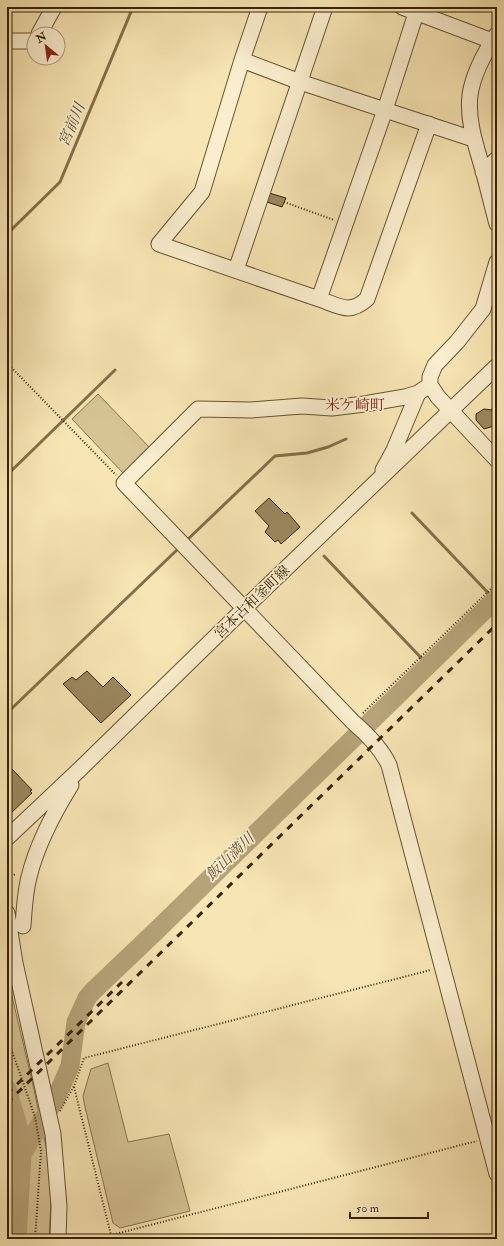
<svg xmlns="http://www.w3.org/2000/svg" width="504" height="1246" viewBox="0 0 504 1246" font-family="'IM FELL Double Pica','Noto Serif JP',serif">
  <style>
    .green { fill: #d6c495; stroke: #86734c }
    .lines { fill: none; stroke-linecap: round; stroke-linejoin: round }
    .stream { stroke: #836f4a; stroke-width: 3 }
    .river { stroke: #b6a378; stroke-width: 19 }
    .building { fill: #9b875f; stroke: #372204 }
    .minor-casing { stroke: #675330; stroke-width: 17 }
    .path { stroke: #372204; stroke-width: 2; stroke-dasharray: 1 2; stroke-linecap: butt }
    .minor { stroke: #faeece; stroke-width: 15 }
    .rail { stroke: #372204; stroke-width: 3; stroke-dasharray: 7 7; stroke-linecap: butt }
    .labels { text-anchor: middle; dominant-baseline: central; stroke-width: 3.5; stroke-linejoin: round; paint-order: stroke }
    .street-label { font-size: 14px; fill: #372204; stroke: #faeece }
    .water-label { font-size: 15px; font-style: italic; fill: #634f2d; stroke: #faeece }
    .neighbourhood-label { font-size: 15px; fill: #7a1f14; stroke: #faeece }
  </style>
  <rect width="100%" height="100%" fill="#f7e5b3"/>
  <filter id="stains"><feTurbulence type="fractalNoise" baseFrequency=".005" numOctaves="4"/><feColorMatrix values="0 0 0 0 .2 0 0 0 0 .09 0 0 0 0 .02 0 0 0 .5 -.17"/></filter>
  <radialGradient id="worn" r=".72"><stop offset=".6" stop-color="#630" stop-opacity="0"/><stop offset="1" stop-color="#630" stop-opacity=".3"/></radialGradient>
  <path class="green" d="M 98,394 L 151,449 L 124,474 L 72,419 Z
    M 7,975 L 33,1085 L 48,1156 L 51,1201 L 49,1239 L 7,1239 Z
    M 108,1063 L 128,1142 L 169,1134 L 190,1211 L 120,1228 L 113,1223 L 85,1107 L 83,1096 L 91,1069 Z"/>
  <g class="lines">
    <path class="stream" d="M 7,234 L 60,182 L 133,7
      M 7,475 L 115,370
      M 412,513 L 495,600
      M 186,541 L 275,456 L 307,453 L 328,447 L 346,439
      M 324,556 L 428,665
      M 7,713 L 179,548
      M 493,1128 L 497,1120"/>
    <path class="river" d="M 7,1089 L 18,1126 L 22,1154 L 17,1239
      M 22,1154 L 56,1098 L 70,1066 L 76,1022 L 87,998 L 93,991 L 156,931 L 497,598"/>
  </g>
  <path class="building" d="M 269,193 L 286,198 L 282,207 L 267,202 Z
    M 496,386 L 497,423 L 494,426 L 484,429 L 476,420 L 476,414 L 484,409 L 492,410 Z
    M 269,498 L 285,514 L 287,512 L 300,527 L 281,544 L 278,540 L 275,542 L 265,532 L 269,526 L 255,511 Z
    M 87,671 L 103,687 L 113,677 L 131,695 L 101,723 L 63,684 L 72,677 L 76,680 Z
    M 12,769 L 32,790 L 30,791 L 32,793 L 9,815 L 7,813 L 7,780 L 9,778 L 7,775 Z"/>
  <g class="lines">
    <g class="minor-casing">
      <path id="minor" d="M 260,7 L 242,60 L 202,192 L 159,244 L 319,299 L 385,110 L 418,7
        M 402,7 L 492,41
        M 39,34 L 54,7
        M 497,34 C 485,52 473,74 470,95 C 467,121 476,146 483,170 C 488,188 492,206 497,224
        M 7,41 L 34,41
        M 242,60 L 300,82 L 473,139
        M 483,172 L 497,159
        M 497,262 L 483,309 L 457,342 L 435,365 L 430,377 L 430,385 L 438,397 L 497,460
        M 236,270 L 325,7
        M 319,299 C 340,306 349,315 367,299 L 429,124
        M 430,385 L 418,393 L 405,397 L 364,404 L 332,408 L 302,406 L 251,410 L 198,409 L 124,483 L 353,722 C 367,734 381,748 389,765 L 497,1174
        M 383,470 L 394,450 L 418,393
        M 7,838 L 79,770 L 251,602 L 497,366
        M 7,913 L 15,963 L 53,1134 L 59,1206 L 58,1239
        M 23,926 C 24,910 25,893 29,877 C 37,844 53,814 71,785"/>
    </g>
    <path class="path" d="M 284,202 L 334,220
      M 7,363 L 116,475
      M 363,713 L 497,583
      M 11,876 L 16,874
      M 7,1029 L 11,1049 L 17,1065 L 35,1117 L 41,1151 L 35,1239
      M 74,1087 L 112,1239
      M 60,1111 L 74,1086 L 84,1058 L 431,970
      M 96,1239 L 477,1141"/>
    <use href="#minor" class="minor"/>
    <path class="rail" d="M 7,1094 L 122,982
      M 7,1103 L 497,624"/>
  </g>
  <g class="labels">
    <g class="street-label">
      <text transform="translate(252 602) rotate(-44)">宮本古和釜町線</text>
    </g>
    <g class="water-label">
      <text transform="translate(72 125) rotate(-67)">宮前川</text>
      <text transform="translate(230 857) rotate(-44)">飯山満川</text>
    </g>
    <g class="neighbourhood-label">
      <text x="355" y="405">米ケ崎町</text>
    </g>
  </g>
  <rect width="504" height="1246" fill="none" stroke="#f7e5b3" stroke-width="24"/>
  <rect x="8" y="8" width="488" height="1230" fill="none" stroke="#372204" stroke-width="2"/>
  <rect x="12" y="12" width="480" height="1222" fill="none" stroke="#372204"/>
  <g transform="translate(46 46) rotate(331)"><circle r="19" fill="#faeece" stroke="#ac9c7d"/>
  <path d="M0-3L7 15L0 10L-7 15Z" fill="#8f2418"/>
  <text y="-6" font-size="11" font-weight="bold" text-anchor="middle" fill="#372204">N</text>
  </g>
  <path d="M350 1212v6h78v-6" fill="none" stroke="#372204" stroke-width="2"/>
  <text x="356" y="1212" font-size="12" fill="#372204" stroke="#faeece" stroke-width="3" paint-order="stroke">50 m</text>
  <rect width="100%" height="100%" filter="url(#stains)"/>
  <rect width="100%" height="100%" fill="url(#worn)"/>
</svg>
